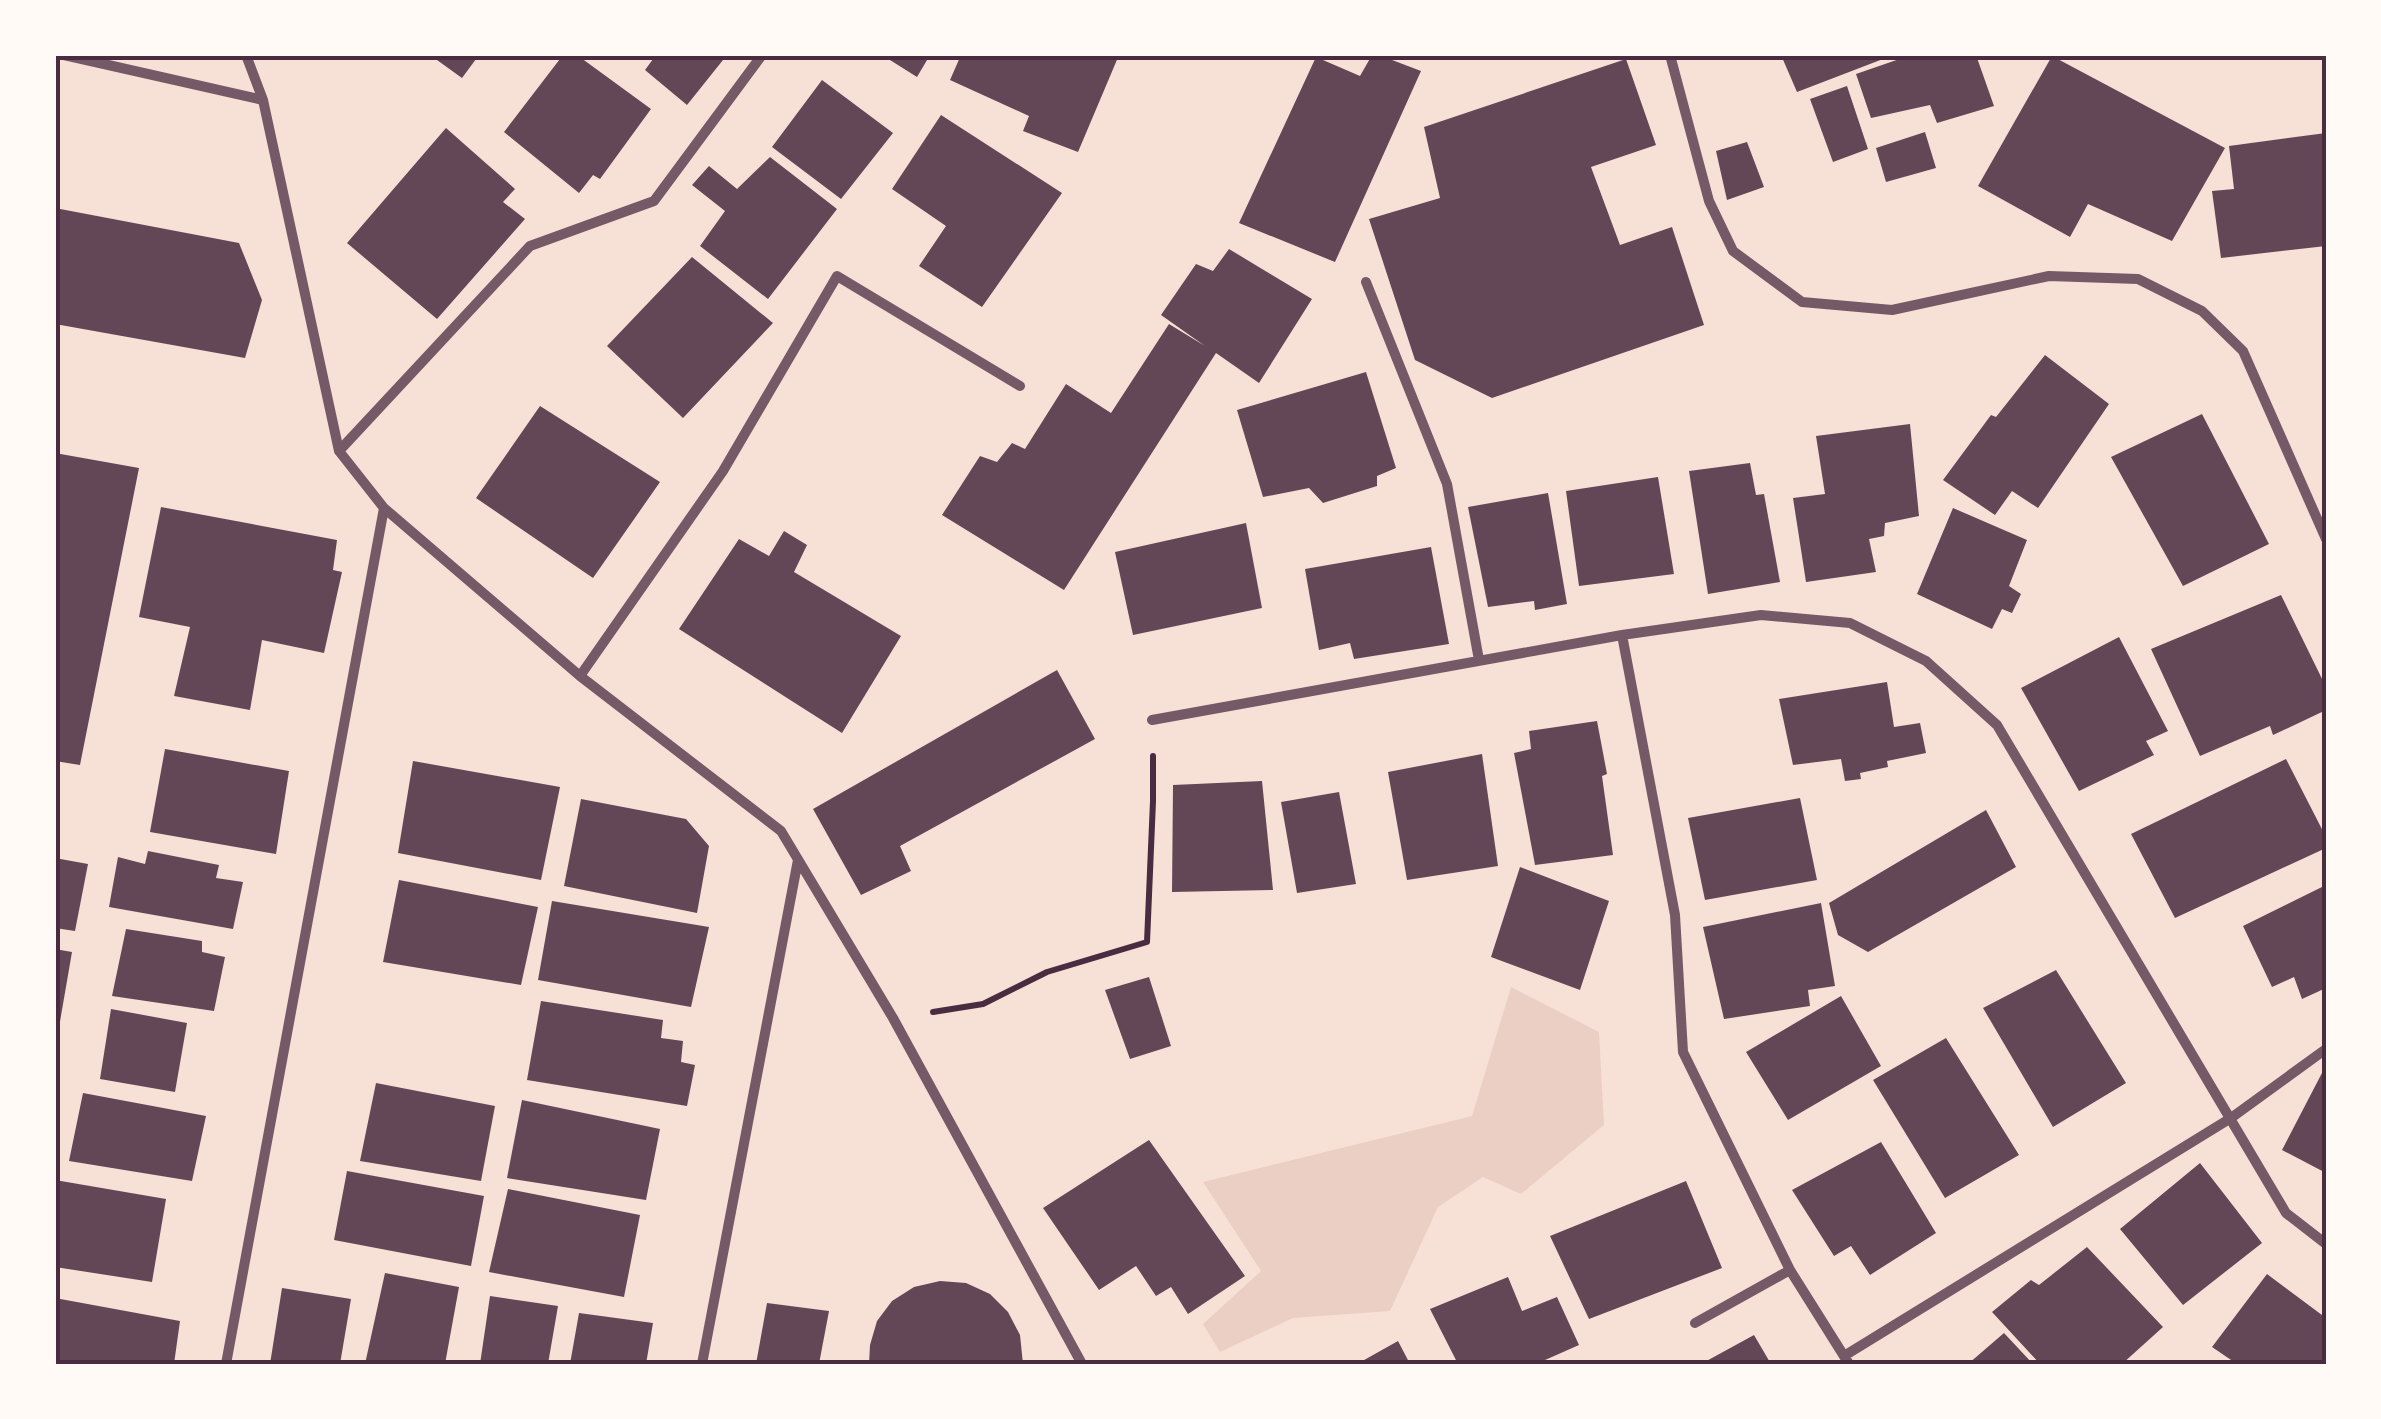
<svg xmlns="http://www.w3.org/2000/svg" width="2381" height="1419" viewBox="0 0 2381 1419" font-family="'Public Sans',sans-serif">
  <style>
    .green { fill: #ebcfc5 }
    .building { fill: #644757 }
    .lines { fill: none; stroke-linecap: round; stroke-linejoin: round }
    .path { stroke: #4a2c40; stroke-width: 6 }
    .minor { stroke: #755966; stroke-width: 10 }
    .neatline { fill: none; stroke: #4a2c40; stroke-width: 4 }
  </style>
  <rect width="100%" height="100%" fill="#f7e1d7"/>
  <path class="green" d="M 1511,987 L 1599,1032 L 1604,1125 L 1521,1194 L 1483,1177 L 1438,1207 L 1390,1311 L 1293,1318 L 1220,1352 L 1203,1324 L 1261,1271 L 1203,1182 L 1472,1116 Z"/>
  <path class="building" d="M 430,55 L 479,55 L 462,78 Z
    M 563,55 L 577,55 L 651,109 L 600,179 L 593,175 L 579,193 L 504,132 Z
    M 656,55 L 727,55 L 687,105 L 645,70 Z
    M 882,55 L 930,55 L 917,77 Z
    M 961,55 L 1119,55 L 1078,152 L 1023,131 L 1029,116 L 950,80 Z
    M 1372,55 L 1379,55 L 1421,71 L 1335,262 L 1239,223 L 1316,57 L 1360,76 Z
    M 1781,55 L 1882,55 L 1883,59 L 1797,92 Z
    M 1911,55 L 1976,55 L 1994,106 L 1937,123 L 1930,105 L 1871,118 L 1856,74 Z
    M 2052,56 L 2225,148 L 2172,241 L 2088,204 L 2070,237 L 1978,186 Z
    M 1626,59 L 1656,145 L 1591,167 L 1620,245 L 1672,227 L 1704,325 L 1492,398 L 1415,360 L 1369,219 L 1440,198 L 1424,127 Z
    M 822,80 L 893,133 L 841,199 L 772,147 Z
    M 1847,86 L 1868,149 L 1833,162 L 1810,99 Z
    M 941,115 L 1062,193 L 982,307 L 919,266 L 946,226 L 892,189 Z
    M 446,128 L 515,189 L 503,202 L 525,219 L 437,319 L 347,243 Z
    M 1925,132 L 1936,168 L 1886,182 L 1876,148 Z
    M 2326,133 L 2326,246 L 2221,258 L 2212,191 L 2234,189 L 2229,146 Z
    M 1747,142 L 1764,187 L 1727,200 L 1716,151 Z
    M 770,157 L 837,209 L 768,299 L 700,246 L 725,211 L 692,185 L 709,166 L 737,189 Z
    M 55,208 L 239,243 L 262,300 L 245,358 L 55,324 Z
    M 1229,249 L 1312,299 L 1259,383 L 1216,353 L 1064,590 L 942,515 L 980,456 L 997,462 L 1012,443 L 1025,449 L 1066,384 L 1111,413 L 1169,324 L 1205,346 L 1161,315 L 1196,264 L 1213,271 Z
    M 692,257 L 773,323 L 683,418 L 607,346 Z
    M 2045,355 L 2109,404 L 2038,508 L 2012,491 L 1995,515 L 1943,480 L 1991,415 L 1996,417 Z
    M 1366,372 L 1396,468 L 1377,476 L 1377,486 L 1323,503 L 1309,488 L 1263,497 L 1237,410 Z
    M 540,406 L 660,482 L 593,578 L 476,498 Z
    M 2202,414 L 2269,544 L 2183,586 L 2111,457 Z
    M 1910,424 L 1919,516 L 1885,523 L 1884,536 L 1869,539 L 1876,572 L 1806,582 L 1793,498 L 1825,494 L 1816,436 Z
    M 55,453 L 139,468 L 80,765 L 55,761 Z
    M 1750,463 L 1756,495 L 1764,494 L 1780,582 L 1708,594 L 1689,471 Z
    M 1658,477 L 1674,574 L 1579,586 L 1566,491 Z
    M 1548,493 L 1567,604 L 1535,610 L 1534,601 L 1488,607 L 1468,507 Z
    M 161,507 L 337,540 L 333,570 L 342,572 L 324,653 L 262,640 L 250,710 L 174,696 L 190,627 L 139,617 Z
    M 1953,508 L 2027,540 L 2009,586 L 2021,594 L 2012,613 L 2002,609 L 1992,629 L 1917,594 Z
    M 1246,523 L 1262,608 L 1133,635 L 1115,552 Z
    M 784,531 L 807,545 L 794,572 L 901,636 L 842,733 L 679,629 L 739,539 L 769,556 Z
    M 1431,547 L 1449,644 L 1354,659 L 1350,643 L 1319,650 L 1305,569 Z
    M 2281,595 L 2326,687 L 2324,711 L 2273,735 L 2270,726 L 2200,756 L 2151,649 Z
    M 2119,637 L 2168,731 L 2146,741 L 2154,755 L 2079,791 L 2021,688 Z
    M 1057,670 L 1095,739 L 900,846 L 911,871 L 861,895 L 813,809 Z
    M 1887,682 L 1894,727 L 1920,723 L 1926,753 L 1887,761 L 1888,767 L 1860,773 L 1861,779 L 1845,781 L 1841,759 L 1793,765 L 1779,699 Z
    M 1597,721 L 1607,774 L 1602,776 L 1613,855 L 1535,865 L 1514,753 L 1531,749 L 1529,731 Z
    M 165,749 L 289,771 L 276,854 L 150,832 Z
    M 1482,754 L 1498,866 L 1407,880 L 1388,772 Z
    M 2286,759 L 2326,837 L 2326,848 L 2175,918 L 2131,834 Z
    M 413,761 L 560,787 L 541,880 L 398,853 Z
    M 1262,781 L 1273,890 L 1172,892 L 1173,785 Z
    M 1339,792 L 1356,884 L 1297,893 L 1281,802 Z
    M 1800,798 L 1817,880 L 1705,900 L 1688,818 Z
    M 581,799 L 686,819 L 709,846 L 697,913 L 564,886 Z
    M 1986,810 L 2016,867 L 1868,952 L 1838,935 L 1829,903 Z
    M 148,851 L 219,865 L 216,878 L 243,882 L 233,929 L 109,907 L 118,857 L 145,864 Z
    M 55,858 L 88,864 L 75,931 L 55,928 Z
    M 1520,867 L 1609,901 L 1580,990 L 1491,957 Z
    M 399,880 L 538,907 L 521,985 L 383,962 Z
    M 2326,885 L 2326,988 L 2302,999 L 2294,977 L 2272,987 L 2243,926 Z
    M 552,901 L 709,927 L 691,1007 L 538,980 Z
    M 1821,903 L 1835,986 L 1808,990 L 1810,1006 L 1724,1019 L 1703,927 Z
    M 126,929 L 202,941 L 202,952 L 225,957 L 214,1011 L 112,996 Z
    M 55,949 L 72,952 L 57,1039 L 55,1039 Z
    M 2056,970 L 2126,1083 L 2053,1127 L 1983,1008 Z
    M 1149,977 L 1171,1046 L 1130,1059 L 1105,990 Z
    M 1841,996 L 1881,1066 L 1788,1120 L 1746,1052 Z
    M 541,1001 L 663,1020 L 661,1038 L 683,1041 L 681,1062 L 695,1065 L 687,1106 L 527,1080 Z
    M 111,1009 L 187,1023 L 175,1092 L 100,1079 Z
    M 1946,1038 L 2019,1155 L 1945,1198 L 1873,1080 Z
    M 2323,1071 L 2326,1073 L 2326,1173 L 2282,1150 Z
    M 376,1083 L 495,1106 L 481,1181 L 360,1161 Z
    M 83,1093 L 206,1116 L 192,1181 L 69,1161 Z
    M 522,1100 L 660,1129 L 646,1200 L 507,1178 Z
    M 1149,1140 L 1245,1276 L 1188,1314 L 1171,1287 L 1156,1296 L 1136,1266 L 1099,1290 L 1043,1208 Z
    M 1881,1142 L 1936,1233 L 1870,1275 L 1851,1246 L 1834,1256 L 1792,1190 Z
    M 2200,1163 L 2262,1243 L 2183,1305 L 2120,1229 Z
    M 347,1171 L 484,1196 L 471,1266 L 334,1240 Z
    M 55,1180 L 166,1199 L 152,1282 L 55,1267 Z
    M 1686,1181 L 1722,1268 L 1589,1319 L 1550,1236 Z
    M 508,1189 L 640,1215 L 624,1297 L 489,1272 Z
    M 2087,1247 L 2163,1327 L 2122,1364 L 2040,1364 L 1992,1312 L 2031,1280 L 2039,1285 Z
    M 385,1273 L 459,1287 L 445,1364 L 365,1364 Z
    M 2267,1274 L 2326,1318 L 2326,1364 L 2237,1364 L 2212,1347 Z
    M 1508,1277 L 1522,1311 L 1557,1297 L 1579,1345 L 1536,1364 L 1458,1364 L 1430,1309 Z
    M 940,1281 L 966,1283 L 990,1294 L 1008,1312 L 1020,1335 L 1023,1364 L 869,1364 L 870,1345 L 877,1321 L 892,1301 L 914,1287 Z
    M 282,1288 L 351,1299 L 340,1364 L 270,1364 Z
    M 490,1296 L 558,1306 L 548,1364 L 480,1364 Z
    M 55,1298 L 180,1321 L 174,1364 L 55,1364 Z
    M 767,1303 L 829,1311 L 819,1364 L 756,1364 Z
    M 579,1313 L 653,1323 L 646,1364 L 570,1364 Z
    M 2004,1333 L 2033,1364 L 1968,1364 Z
    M 1754,1335 L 1771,1364 L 1701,1364 Z
    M 1398,1341 L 1410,1364 L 1357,1364 Z"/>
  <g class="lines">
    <path class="path" d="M 933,1012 L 983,1004 L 1047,972 L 1147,942 L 1153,801 L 1153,756"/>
    <path class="minor" d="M 64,55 L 263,100
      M 246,55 L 263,100 L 339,451 L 384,508 L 580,676 L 781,831 L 893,1018 L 1082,1364
      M 1670,55 L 1709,201 L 1733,251 L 1802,302 L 1892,310 L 2049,276 L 2138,279 L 2202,311 L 2243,351 L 2326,539
      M 1366,282 L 1447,484 L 1479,660
      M 339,451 L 530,246 L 654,201 L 762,55
      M 1622,635 L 1675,915 L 1683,1052 L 1790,1270 L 1849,1364
      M 580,676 L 723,471 L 837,276 L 1020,386
      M 1152,720 L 1622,635 L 1761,615 L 1850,623 L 1926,661 L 1997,725 L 2286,1213 L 2326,1244
      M 1695,1323 L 1790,1270
      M 1844,1356 L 2231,1118 L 2326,1049
      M 226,1364 L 384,508
      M 702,1364 L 798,860"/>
  </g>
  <rect width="2381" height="1419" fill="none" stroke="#fffaf5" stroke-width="115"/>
  <rect x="58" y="58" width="2266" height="1304" class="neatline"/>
</svg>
